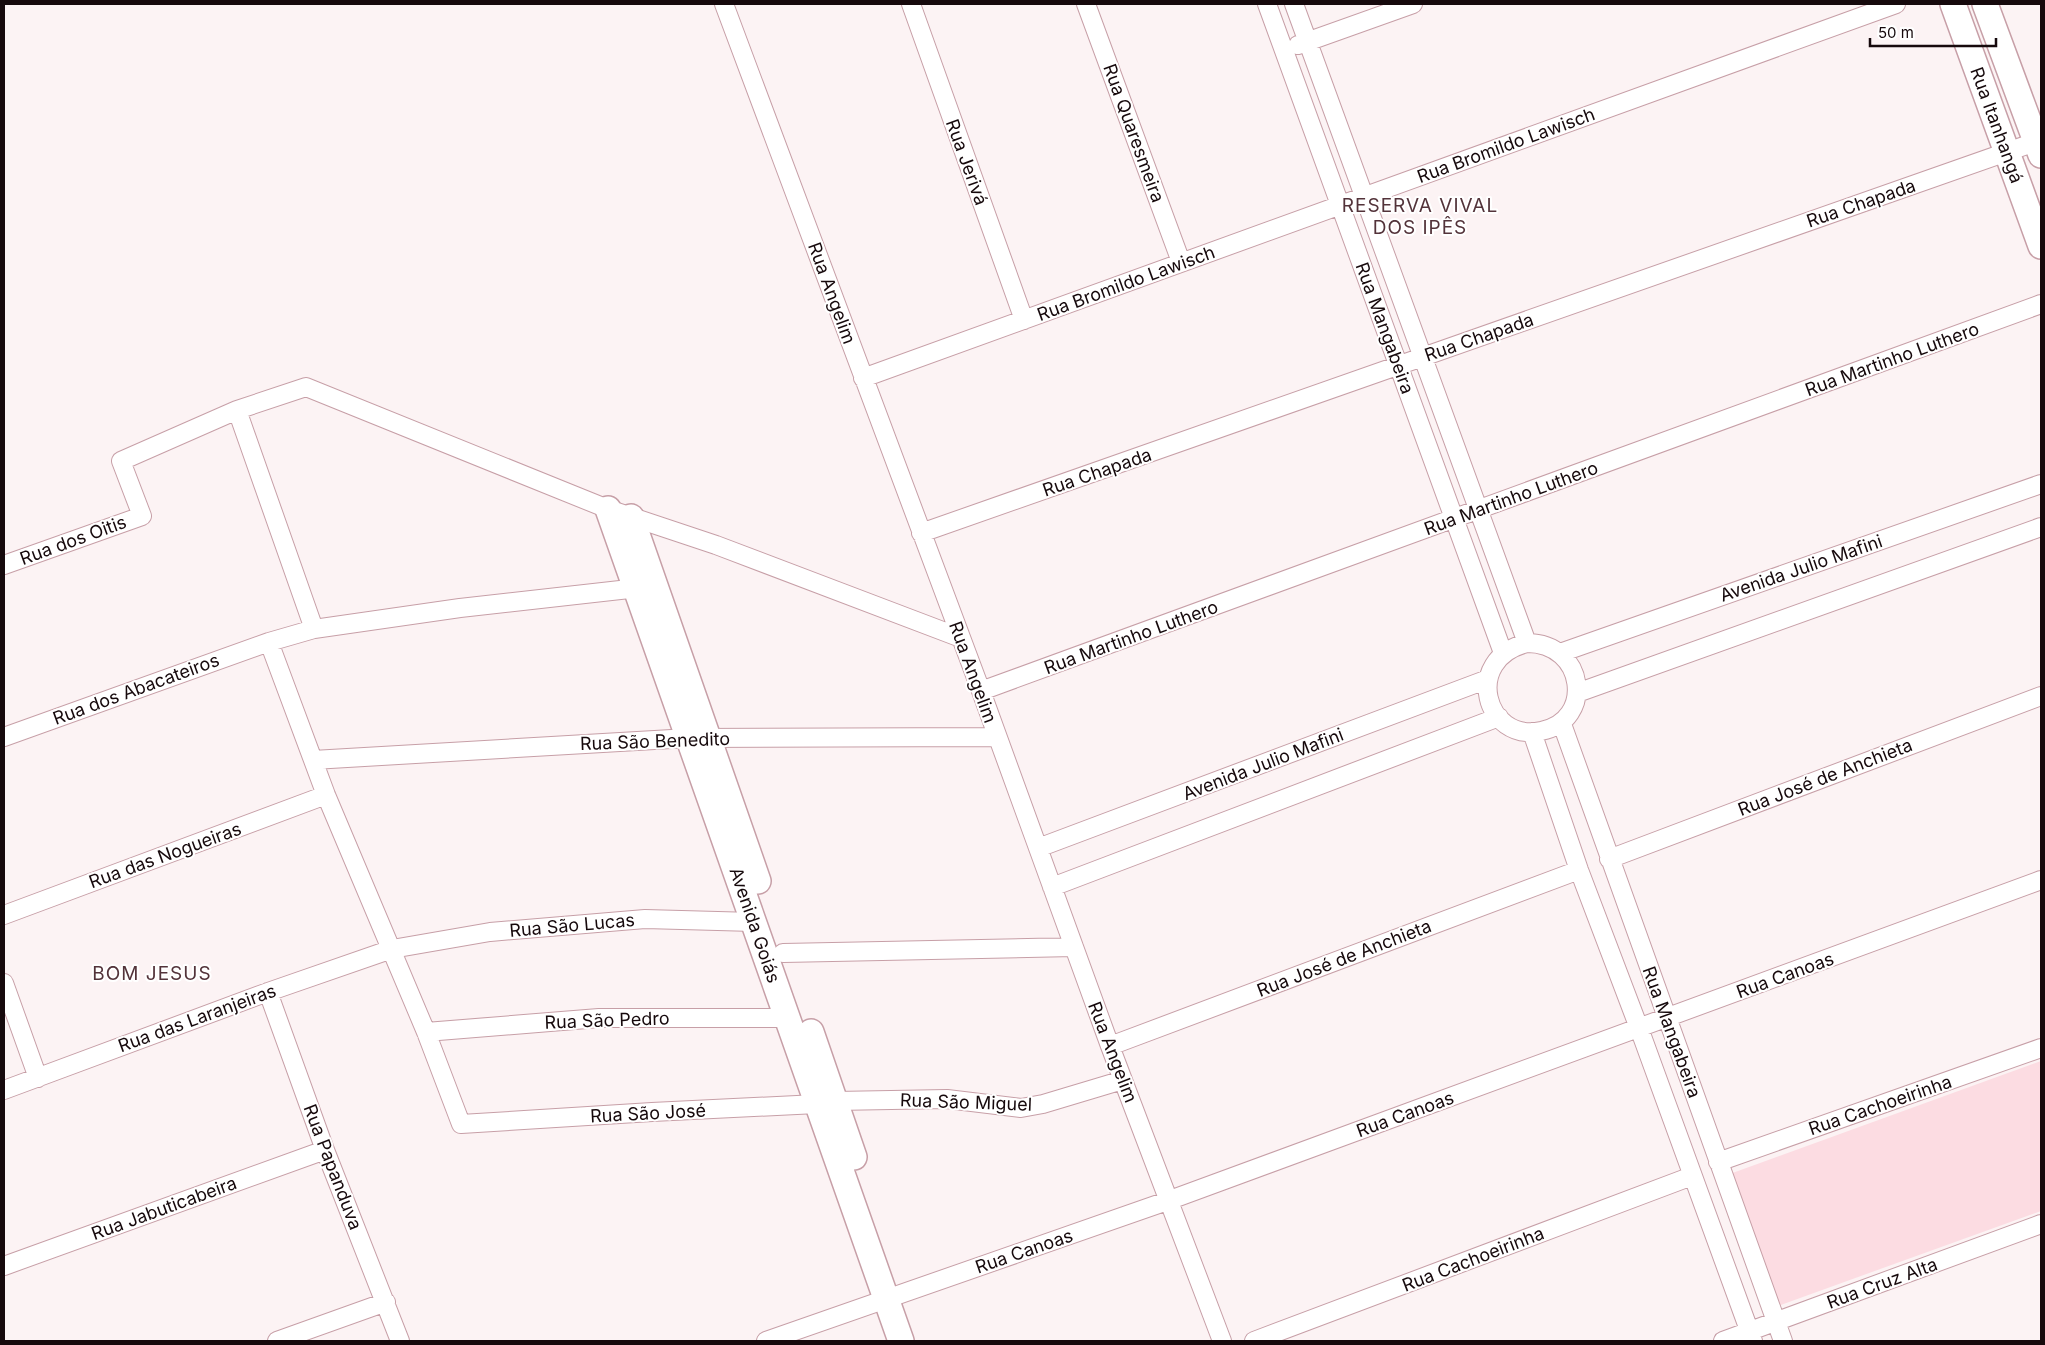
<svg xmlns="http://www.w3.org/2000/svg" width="2045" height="1345" viewBox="0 0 2045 1345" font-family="Inter,sans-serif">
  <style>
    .green { fill: #fcdce2 }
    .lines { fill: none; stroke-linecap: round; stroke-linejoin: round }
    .street-casing { stroke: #c79fa7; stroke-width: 20 }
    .secondary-casing { stroke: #c79fa7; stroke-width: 28 }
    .street { stroke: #fff; stroke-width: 18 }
    .secondary { stroke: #fff; stroke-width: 25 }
    .labels { text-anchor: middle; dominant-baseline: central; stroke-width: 4; stroke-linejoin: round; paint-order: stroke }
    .street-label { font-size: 18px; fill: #16090c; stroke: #fff }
    .neighbourhood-label { font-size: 19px; letter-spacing: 1px; fill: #53333a; stroke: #fff }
  </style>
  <rect width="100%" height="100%" fill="#fcf3f4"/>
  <path class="green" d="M 2041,1061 L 2041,1211 L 1775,1307 L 1727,1175 Z"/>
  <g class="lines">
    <g class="street-casing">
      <path id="street" d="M 724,4 L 981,691 L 1110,1046 L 1222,1341
        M 911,4 L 1024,320
        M 1086,4 L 1181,262
        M 1267,4 L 1503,653
        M 1294,4 L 1527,643
        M 1298,45 L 1413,4
        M 863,378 L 1896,4
        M 237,410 L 314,629
        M 921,533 L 2041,140
        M 4,565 L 142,516 L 121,461 L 237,410 L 306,387 L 608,509 L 716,545 L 961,638
        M 269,642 L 326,795 L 426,1032 L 461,1124 L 652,1112 L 817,1104 L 835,1101 L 947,1099 L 1021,1108 L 1043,1104 L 1123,1080
        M 1527,643 C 1586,643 1595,721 1541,731 C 1485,743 1462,659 1527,643 Z
        M 1560,653 L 2041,484
        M 981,691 L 2041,304
        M 1577,693 L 2041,527
        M 1562,724 L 1783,1341
        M 1532,732 L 1579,870 L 1639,1028 L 1753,1341
        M 4,737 L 269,642 L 314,629 L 460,608 L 647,587
        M 313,760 L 689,738 L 997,737
        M 1038,848 L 1488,679
        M 1609,859 L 2041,696
        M 1052,887 L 1499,717
        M 4,915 L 326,795
        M 783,953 L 1074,947
        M 4,983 L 38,1078
        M 268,992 L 325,1150 L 400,1341
        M 426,1032 L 599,1018 L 787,1018
        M 1110,1046 L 1579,870
        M 4,1090 L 268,992 L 392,949 L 490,932 L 645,919 L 754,922
        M 1718,1162 L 2041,1048
        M 4,1266 L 325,1150
        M 277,1341 L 386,1302
        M 766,1341 L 1170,1200 L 2041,880
        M 1254,1341 L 1692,1176
        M 1723,1341 L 2041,1224"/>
    </g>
    <g class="secondary-casing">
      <path id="secondary" d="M 1953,4 L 2041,246
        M 1985,4 L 2041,155
        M 608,509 L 901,1341
        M 631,517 L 758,881
        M 811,1032 L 854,1157"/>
    </g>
    <use href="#street" class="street"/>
    <use href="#secondary" class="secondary"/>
  </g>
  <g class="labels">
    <g class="street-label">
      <text transform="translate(1997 125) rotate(70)">Rua Itanhangá</text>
      <text transform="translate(1134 133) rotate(70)">Rua Quaresmeira</text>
      <text transform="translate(1506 145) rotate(-20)">Rua Bromildo Lawisch</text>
      <text transform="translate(967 162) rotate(70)">Rua Jerivá</text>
      <text transform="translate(1861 203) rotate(-19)">Rua Chapada</text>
      <text transform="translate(1126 283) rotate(-20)">Rua Bromildo Lawisch</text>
      <text transform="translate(832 293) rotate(70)">Rua Angelim</text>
      <text transform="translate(1385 328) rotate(70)">Rua Mangabeira</text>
      <text transform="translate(1479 337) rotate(-19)">Rua Chapada</text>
      <text transform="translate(1892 359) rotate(-20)">Rua Martinho Luthero</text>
      <text transform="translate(1097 472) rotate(-19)">Rua Chapada</text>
      <text transform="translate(1511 498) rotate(-20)">Rua Martinho Luthero</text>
      <text transform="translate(73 540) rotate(-20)">Rua dos Oitis</text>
      <text transform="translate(1801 568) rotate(-19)">Avenida Julio Mafini</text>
      <text transform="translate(1131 637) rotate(-20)">Rua Martinho Luthero</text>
      <text transform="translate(973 672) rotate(70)">Rua Angelim</text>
      <text transform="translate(136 689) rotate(-20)">Rua dos Abacateiros</text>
      <text transform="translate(655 741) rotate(-2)">Rua São Benedito</text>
      <text transform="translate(1263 764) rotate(-21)">Avenida Julio Mafini</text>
      <text transform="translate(1825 777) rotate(-21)">Rua José de Anchieta</text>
      <text transform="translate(165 855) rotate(-20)">Rua das Nogueiras</text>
      <text transform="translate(572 925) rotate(-5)">Rua São Lucas</text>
      <text transform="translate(755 925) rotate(71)">Avenida Goiás</text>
      <text transform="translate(1344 958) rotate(-21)">Rua José de Anchieta</text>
      <text transform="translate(1785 975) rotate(-20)">Rua Canoas</text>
      <text transform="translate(197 1018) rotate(-20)">Rua das Laranjeiras</text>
      <text transform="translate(607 1020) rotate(-2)">Rua São Pedro</text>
      <text transform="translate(1672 1032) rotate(70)">Rua Mangabeira</text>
      <text transform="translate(1113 1052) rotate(69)">Rua Angelim</text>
      <text transform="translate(966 1102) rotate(2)">Rua São Miguel</text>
      <text transform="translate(1880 1105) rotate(-19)">Rua Cachoeirinha</text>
      <text transform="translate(648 1113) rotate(-3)">Rua São José</text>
      <text transform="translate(1405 1114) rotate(-20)">Rua Canoas</text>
      <text transform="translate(333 1167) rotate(69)">Rua Papanduva</text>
      <text transform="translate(164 1208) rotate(-20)">Rua Jabuticabeira</text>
      <text transform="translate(1024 1251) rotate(-19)">Rua Canoas</text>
      <text transform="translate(1473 1259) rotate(-21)">Rua Cachoeirinha</text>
      <text transform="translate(1882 1283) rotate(-20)">Rua Cruz Alta</text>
    </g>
    <g class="neighbourhood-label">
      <text x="1420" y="205">RESERVA VIVAL<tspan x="1420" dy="22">DOS IPÊS</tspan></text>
      <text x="152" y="973">BOM JESUS</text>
    </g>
  </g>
  <rect width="2045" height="1345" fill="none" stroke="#16090c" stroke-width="10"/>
  <path d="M1870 38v8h126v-8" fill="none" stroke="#16090c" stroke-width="2.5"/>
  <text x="1878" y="38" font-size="15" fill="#16090c" stroke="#ffffff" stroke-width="4" paint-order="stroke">50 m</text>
</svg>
